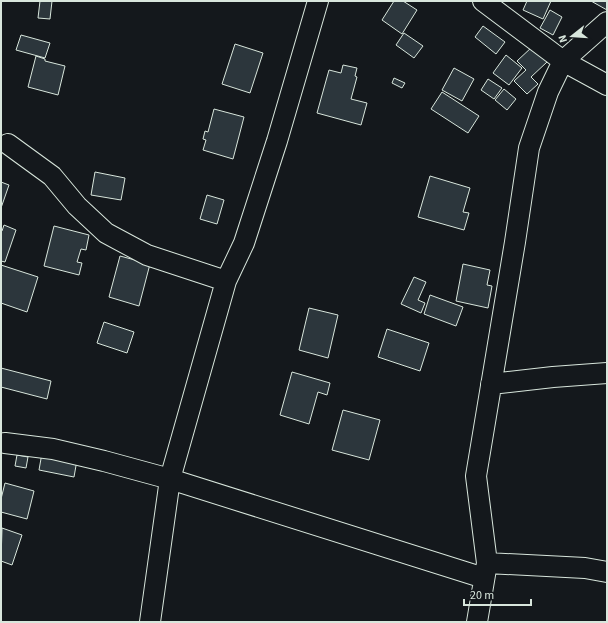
<svg xmlns="http://www.w3.org/2000/svg" width="608" height="623" viewBox="0 0 608 623" font-family="'Source Sans 3',sans-serif">
  <style>
    .building { fill: #2c363c; stroke: #d8e6dc }
    .lines { fill: none; stroke-linecap: round; stroke-linejoin: round }
    .street-casing { stroke: #d8e6dc; stroke-width: 22 }
    .street { stroke: #14181c; stroke-width: 20 }
  </style>
  <rect width="100%" height="100%" fill="#14181c"/>
  <path class="building" d="M 40,1 L 52,1 L 50,19 L 38,18 Z
    M 394,1 L 403,1 L 417,10 L 402,34 L 382,20 Z
    M 527,1 L 551,1 L 543,19 L 523,10 Z
    M 591,1 L 607,1 L 607,10 Z
    M 550,10 L 562,17 L 553,35 L 540,28 Z
    M 483,26 L 505,42 L 496,54 L 475,37 Z
    M 404,33 L 423,46 L 414,58 L 396,45 Z
    M 21,35 L 50,43 L 45,58 L 16,50 Z
    M 235,44 L 263,53 L 250,93 L 222,84 Z
    M 532,47 L 547,62 L 531,77 L 538,84 L 527,94 L 514,81 L 526,70 L 517,61 Z
    M 506,55 L 522,68 L 509,85 L 493,73 Z
    M 36,56 L 45,59 L 45,61 L 65,66 L 58,95 L 28,87 Z
    M 343,65 L 357,68 L 355,76 L 357,77 L 351,99 L 367,103 L 361,125 L 317,113 L 329,70 L 341,73 Z
    M 454,68 L 474,79 L 462,101 L 442,90 Z
    M 394,78 L 405,83 L 402,88 L 392,83 Z
    M 488,79 L 502,88 L 494,99 L 481,90 Z
    M 504,89 L 516,99 L 507,110 L 495,100 Z
    M 442,92 L 479,116 L 468,133 L 431,109 Z
    M 214,109 L 244,117 L 233,159 L 203,150 L 206,140 L 203,139 L 205,131 L 208,132 Z
    M 95,172 L 125,178 L 121,200 L 91,195 Z
    M 430,176 L 470,188 L 463,212 L 469,213 L 464,230 L 418,217 Z
    M 1,182 L 9,185 L 1,208 Z
    M 207,195 L 224,200 L 217,224 L 200,219 Z
    M 4,225 L 16,230 L 5,262 L 1,261 L 1,231 L 2,231 Z
    M 54,226 L 89,235 L 86,250 L 81,249 L 77,262 L 82,263 L 79,275 L 44,266 Z
    M 120,256 L 150,264 L 139,306 L 109,297 Z
    M 463,264 L 490,270 L 487,285 L 492,286 L 488,308 L 456,301 Z
    M 1,265 L 38,277 L 27,312 L 1,303 Z
    M 414,277 L 426,282 L 418,300 L 425,303 L 421,313 L 401,304 Z
    M 430,295 L 463,307 L 456,326 L 424,314 Z
    M 309,308 L 338,315 L 328,358 L 299,350 Z
    M 104,322 L 134,332 L 127,353 L 97,343 Z
    M 387,329 L 429,343 L 420,371 L 378,357 Z
    M 1,368 L 51,381 L 47,399 L 1,387 Z
    M 292,372 L 330,383 L 327,395 L 318,392 L 309,424 L 280,415 Z
    M 343,410 L 380,420 L 369,460 L 332,450 Z
    M 42,453 L 77,460 L 74,477 L 39,470 Z
    M 17,455 L 28,457 L 26,468 L 15,466 Z
    M 5,483 L 34,491 L 27,519 L 1,512 L 1,499 Z
    M 2,528 L 22,535 L 12,565 L 1,561 Z"/>
  <g class="lines">
    <g class="street-casing">
      <path id="street" d="M 483,1 L 563,61 L 607,85
        M 8,144 L 52,176 L 77,206 L 106,233 L 147,255 L 226,281
        M 491,384 L 553,377 L 607,373
        M 5,443 L 53,449 L 104,461 L 170,479 L 484,578
        M 487,563 L 585,568 L 607,572
        M 150,622 L 170,479 L 226,281 L 244,243 L 277,141 L 318,1
        M 477,622 L 487,563 L 476,476 L 515,242 L 529,148 L 548,92 L 563,61 L 607,22"/>
    </g>
    <use href="#street" class="street"/>
  </g>
  <rect width="608" height="623" fill="none" stroke="#d8e6dc" stroke-width="4"/>
  <g transform="translate(572 36) rotate(253)" stroke="#14181c" stroke-width="3" paint-order="stroke">
  <path d="M0-3L7 15L0 10L-7 15Z" fill="#d8e6dc"/>
  <text y="-6" font-size="11" font-weight="bold" text-anchor="middle" fill="#d8e6dc">N</text>
  </g>
  <path d="M464 599v6h67v-6" fill="none" stroke="#d8e6dc" stroke-width="2"/>
  <text x="470" y="599" font-size="12" fill="#d8e6dc" stroke="#14181c" stroke-width="3" paint-order="stroke">20 m</text>
</svg>
